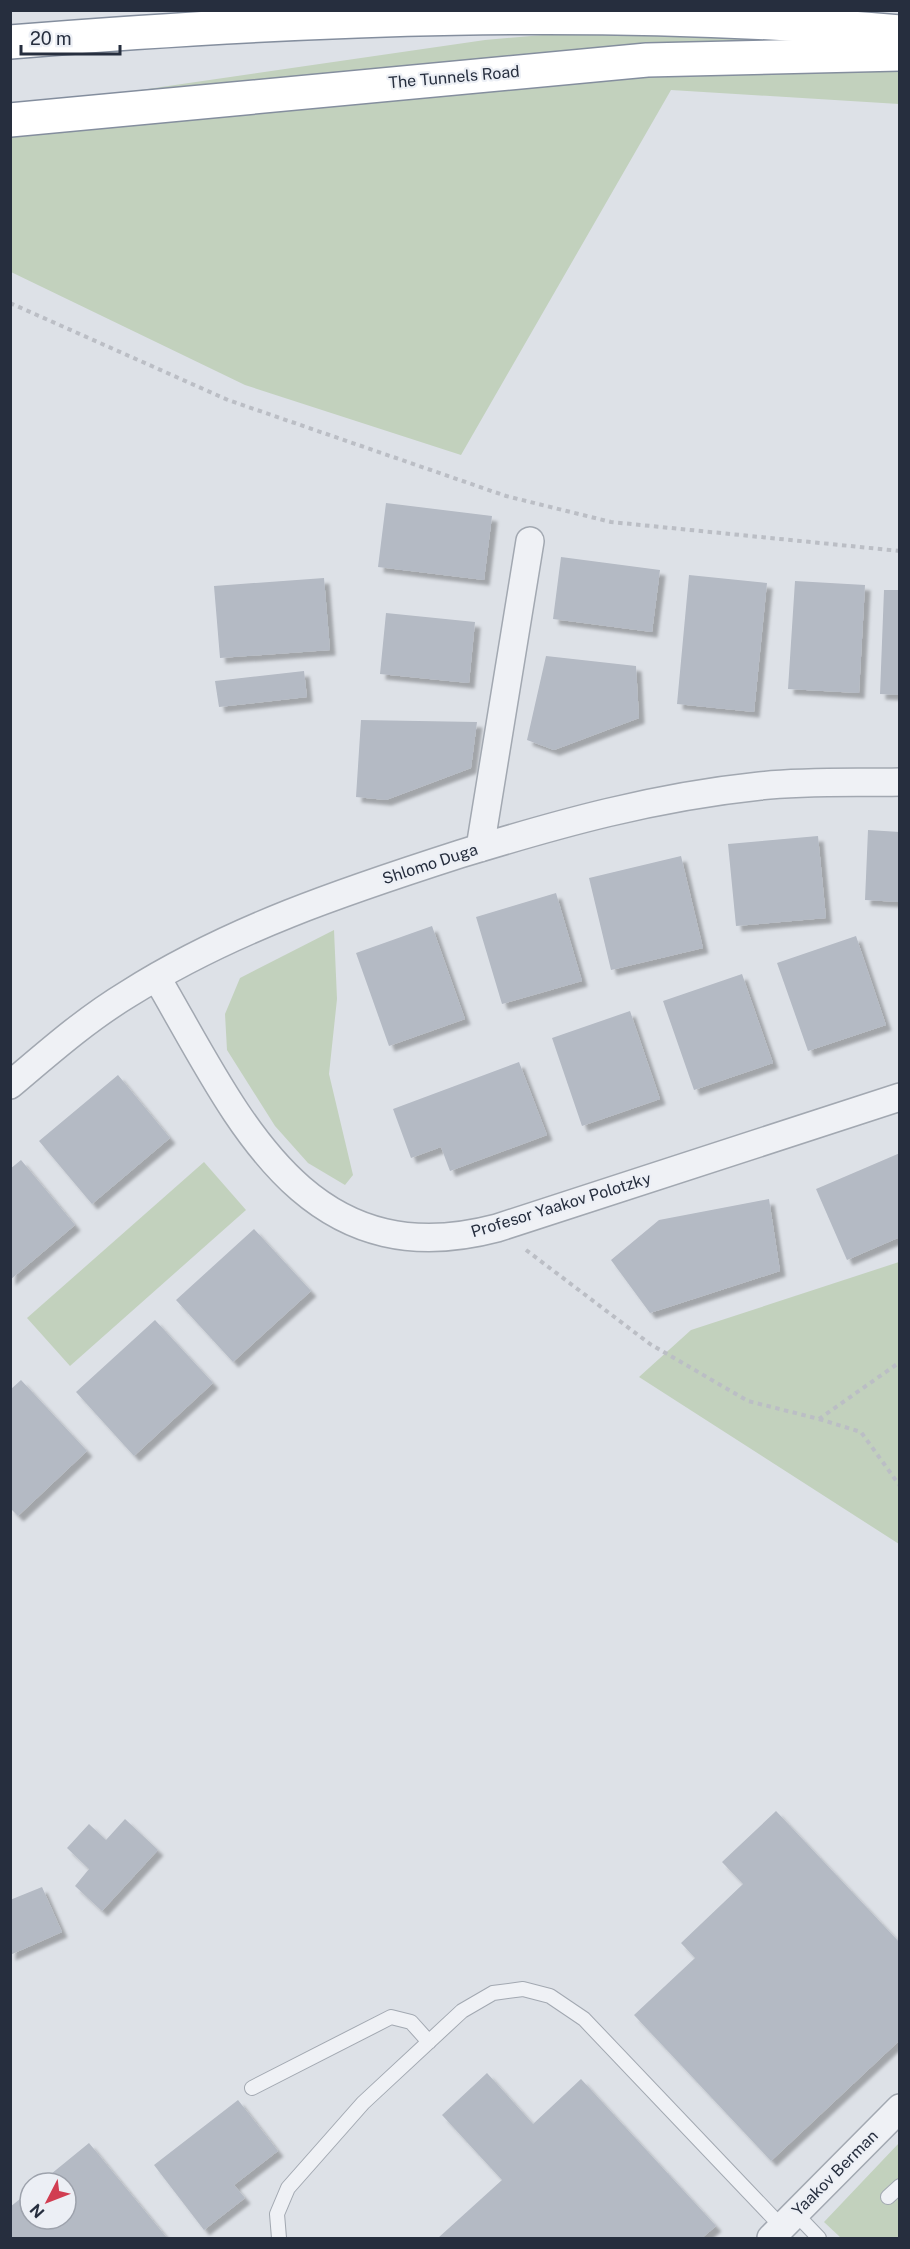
<svg xmlns="http://www.w3.org/2000/svg" width="910" height="2249" viewBox="0 0 910 2249" font-family="'Public Sans',sans-serif">
  <style>
    .green { fill: #c2d1bd }
    .building { fill: #b4bac4; filter: url(#shadow) }
    .lines { fill: none; stroke-linecap: round; stroke-linejoin: round }
    .service-casing { stroke: #a2a8b1; stroke-width: 16 }
    .minor-casing { stroke: #a2a8b1; stroke-width: 30 }
    .trunk-casing { stroke: #848e9e; stroke-width: 36 }
    .motorway-casing { stroke: #848e9e; stroke-width: 36 }
    .path { stroke: #bbbec5; stroke-width: 4; stroke-dasharray: 4.5 4.5; stroke-linecap: butt }
    .service { stroke: #eff1f5; stroke-width: 14 }
    .minor { stroke: #eff1f5; stroke-width: 27 }
    .trunk { stroke: #fff; stroke-width: 33 }
    .motorway { stroke: #fff; stroke-width: 33 }
    .labels { text-anchor: middle; dominant-baseline: central; stroke-width: 4.5; stroke-linejoin: round; paint-order: stroke }
    .street-label { font-size: 16px; fill: #262e3e; stroke: #eceff5 }
  </style>
  <defs>
    <filter id="shadow"><feDropShadow dx="5.5" dy="5.5" stdDeviation="1.5" flood-color="#0004"/></filter>
  </defs>
  <rect width="100%" height="100%" fill="#dde1e7"/>
  <path class="green" d="M 635,27 L 899,51 L 899,104 L 671,90 L 461,455 L 245,385 L 11,272 L 10,109 L 485,40 Z
    M 334,930 L 337,999 L 329,1074 L 353,1175 L 345,1185 L 308,1163 L 275,1126 L 227,1050 L 225,1014 L 240,978 Z
    M 204,1162 L 246,1210 L 70,1366 L 27,1318 Z
    M 899,1262 L 899,1544 L 639,1377 L 691,1330 Z
    M 899,2143 L 899,2238 L 841,2238 L 824,2222 Z"/>
  <path class="building" d="M 386,503 L 492,516 L 484,580 L 378,567 Z
    M 561,557 L 660,570 L 652,632 L 553,619 Z
    M 689,575 L 767,583 L 754,712 L 677,704 Z
    M 324,578 L 330,650 L 220,658 L 214,586 Z
    M 795,581 L 865,585 L 859,693 L 788,689 Z
    M 884,590 L 900,590 L 900,695 L 880,694 Z
    M 386,613 L 475,622 L 469,683 L 380,674 Z
    M 546,656 L 636,666 L 639,718 L 554,750 L 527,740 Z
    M 304,671 L 307,697 L 219,707 L 215,681 Z
    M 361,720 L 477,722 L 471,768 L 386,800 L 356,797 Z
    M 868,830 L 900,832 L 900,902 L 865,900 Z
    M 818,836 L 826,918 L 736,926 L 728,844 Z
    M 681,856 L 703,948 L 611,970 L 589,878 Z
    M 556,893 L 582,981 L 502,1004 L 476,917 Z
    M 432,926 L 465,1019 L 389,1046 L 356,953 Z
    M 856,936 L 886,1025 L 808,1051 L 777,963 Z
    M 742,974 L 773,1063 L 694,1090 L 663,1001 Z
    M 630,1011 L 660,1099 L 582,1126 L 552,1038 Z
    M 519,1062 L 547,1135 L 450,1171 L 441,1147 L 411,1158 L 393,1109 Z
    M 118,1075 L 170,1138 L 92,1204 L 39,1141 Z
    M 900,1153 L 900,1237 L 847,1260 L 816,1189 Z
    M 21,1160 L 75,1225 L 10,1280 L 10,1169 Z
    M 769,1199 L 780,1271 L 650,1313 L 611,1260 L 659,1220 Z
    M 254,1229 L 311,1291 L 233,1362 L 176,1300 Z
    M 155,1320 L 213,1383 L 134,1456 L 76,1392 Z
    M 21,1380 L 87,1451 L 18,1516 L 10,1508 L 10,1390 Z
    M 776,1811 L 900,1943 L 900,2040 L 771,2161 L 634,2015 L 695,1958 L 681,1943 L 743,1884 L 722,1862 Z
    M 125,1819 L 158,1850 L 102,1911 L 75,1886 L 89,1869 L 67,1848 L 89,1824 L 106,1840 Z
    M 42,1887 L 62,1932 L 10,1955 L 10,1900 Z
    M 487,2073 L 533,2124 L 581,2079 L 716,2226 L 702,2238 L 438,2238 L 502,2180 L 442,2115 Z
    M 238,2100 L 278,2151 L 234,2185 L 245,2198 L 204,2230 L 154,2165 Z
    M 89,2143 L 167,2238 L 10,2238 L 10,2207 L 30,2191 L 30,2219 L 66,2219 L 66,2183 L 40,2183 Z"/>
  <g class="lines">
    <g class="service-casing">
      <path id="service" d="M 252,2088 L 391,2017 L 411,2022 L 429,2042
        M 888,2197 L 900,2186
        M 795,2213 L 819,2238
        M 279,2238 L 277,2214 L 288,2188 L 363,2103 L 462,2011 L 493,1993 L 523,1989 L 550,1996 L 584,2019 L 782,2227"/>
    </g>
    <g class="minor-casing">
      <path id="minor" d="M 480,848 L 530,541
        M 157,978 C 237,1115 304,1279 497,1228 L 900,1097
        M 10,1085 C 48,1053 85,1020 128,994 C 231,929 345,891 460,854 C 561,823 654,797 760,786 C 806,781 853,783 900,782
        M 771,2238 L 900,2108"/>
    </g>
    <g class="trunk-casing">
      <path id="trunk" d="M 10,120 L 647,60 L 900,54"/>
    </g>
    <g class="motorway-casing">
      <path id="motorway" d="M 10,42 C 307,18 603,6 900,32"/>
    </g>
    <path class="path" d="M 10,303 L 228,400 L 506,496 L 611,522 L 900,551
      M 526,1250 L 650,1344 L 748,1401 L 819,1419 L 900,1362
      M 819,1419 L 861,1432 L 900,1486"/>
    <use href="#service" class="service"/>
    <use href="#minor" class="minor"/>
    <use href="#trunk" class="trunk"/>
    <use href="#motorway" class="motorway"/>
  </g>
  <g class="labels">
    <g class="street-label">
      <text transform="translate(454 77) rotate(-5)">The Tunnels Road</text>
      <text transform="translate(430 864) rotate(-18)">Shlomo Duga</text>
      <text transform="translate(561 1205) rotate(-17)">Profesor Yaakov Polotzky</text>
      <text transform="translate(835 2173) rotate(-45)">Yaakov Berman</text>
    </g>
  </g>
  <rect width="910" height="2249" fill="none" stroke="#262e3e" stroke-width="24"/>
  <g transform="translate(48 2201) rotate(228)"><circle r="28" fill="#eceff5" stroke="#9da2ac" stroke-width="1.5"/>
  <path d="M0-4.5L10 22L0 15L-10 22Z" fill="#d13d51"/>
  <text y="-9" font-size="16" font-weight="bold" text-anchor="middle" fill="#262e3e">N</text>
  </g>
  <path d="M21 45v9h99v-9" fill="none" stroke="#262e3e" stroke-width="3"/>
  <text x="30" y="45" font-size="18" fill="#262e3e" stroke="#eceff5" stroke-width="4.5" paint-order="stroke">20 m</text>
</svg>
